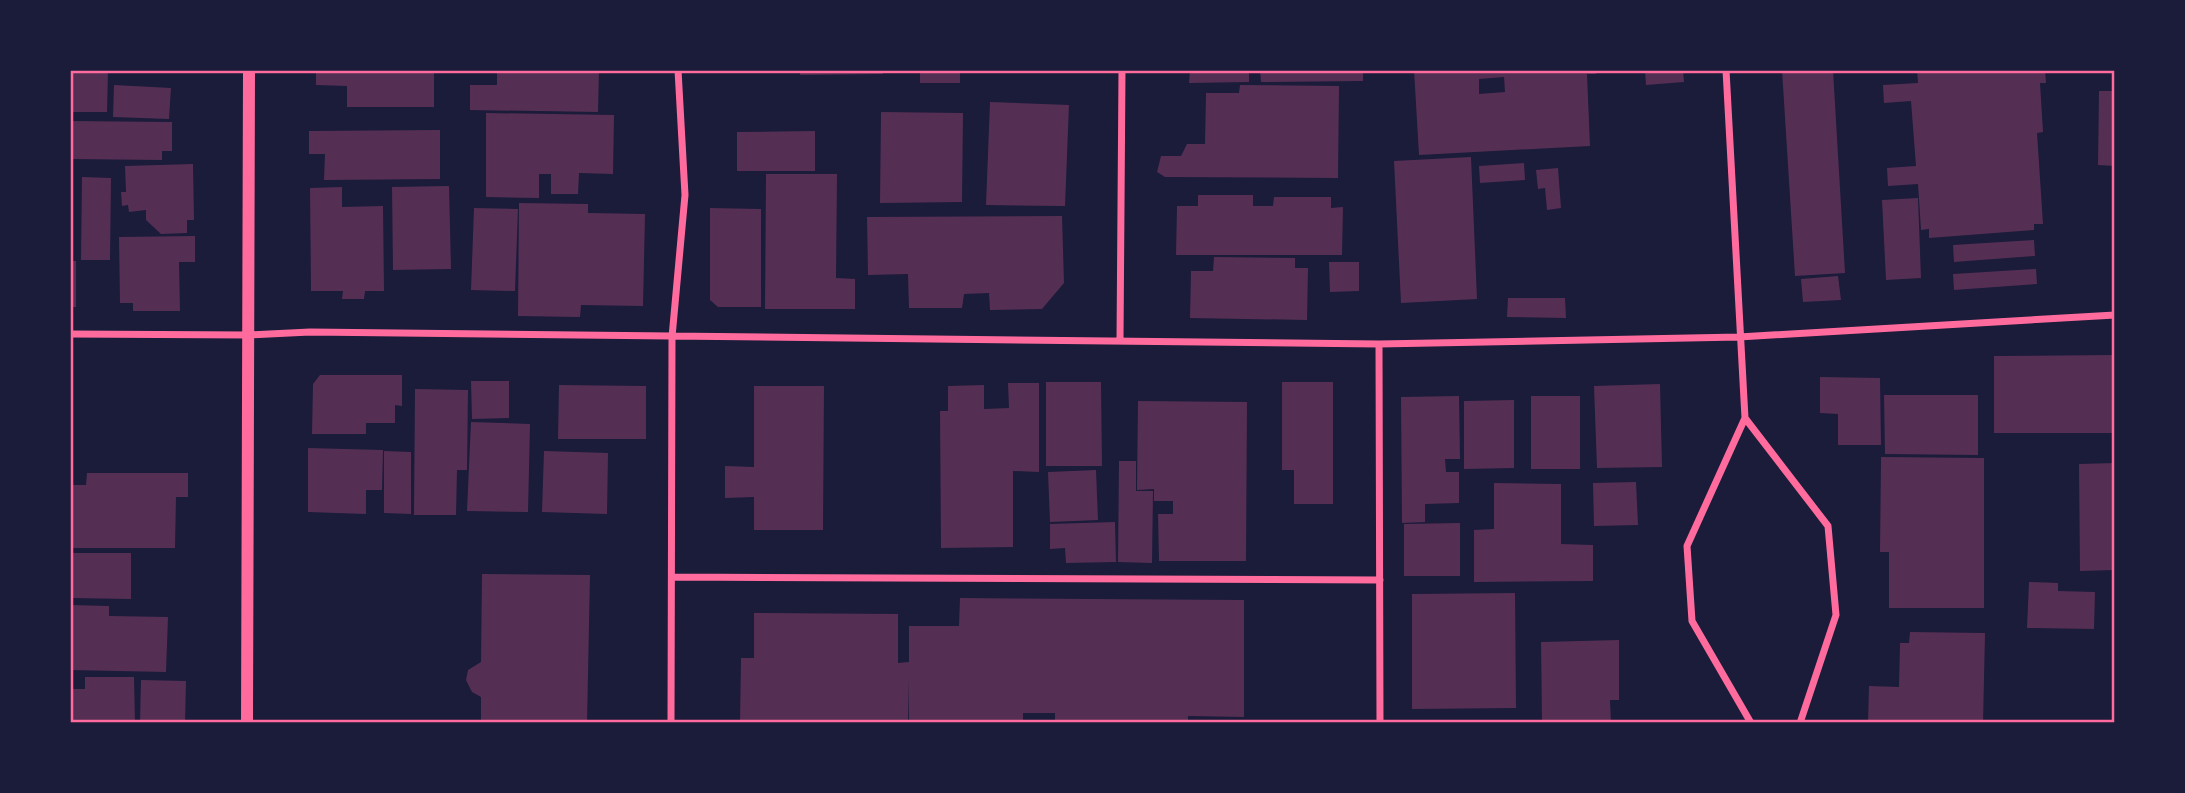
<svg xmlns="http://www.w3.org/2000/svg" width="2185" height="793" viewBox="0 0 2185 793" font-family="'Open Sans',sans-serif">
  <style>
    .building { fill: #542f53; fill-rule: evenodd }
    .lines { fill: none; stroke-linecap: round; stroke-linejoin: round }
    .minor { stroke: #ff6b9d; stroke-width: 7 }
    .tertiary { stroke: #ff6b9d; stroke-width: 12 }
    .neatline { fill: none; stroke: #ff6b9d; stroke-width: 2.5 }
  </style>
  <rect width="100%" height="100%" fill="#1b1b3a"/>
  <path class="building" d="M 70,70 L 108,70 L 107,112 L 70,112 Z
    M 316,70 L 434,70 L 434,107 L 347,107 L 347,86 L 316,85 Z
    M 497,70 L 599,70 L 598,112 L 470,110 L 470,85 L 497,85 Z
    M 800,70 L 883,70 L 883,74 L 800,75 Z
    M 920,70 L 960,70 L 960,83 L 920,83 Z
    M 1190,70 L 1249,70 L 1249,82 L 1189,83 Z
    M 1260,70 L 1363,70 L 1363,81 L 1261,82 Z
    M 1414,70 L 1595,70 L 1596,74 L 1587,74 L 1590,146 L 1419,155 ZM 1504,77 L 1505,92 L 1479,94 L 1479,79 Z
    M 1645,70 L 1683,70 L 1684,82 L 1646,85 Z
    M 1782,70 L 1833,70 L 1845,273 L 1795,276 Z
    M 1917,70 L 2045,70 L 2046,83 L 2040,83 L 2043,132 L 2037,133 L 2043,224 L 2034,224 L 2034,230 L 1929,238 L 1929,229 L 1921,230 L 1918,184 L 1888,186 L 1887,168 L 1916,166 L 1911,101 L 1884,103 L 1883,85 L 1918,83 Z
    M 114,85 L 171,88 L 169,119 L 113,117 Z
    M 1240,85 L 1339,86 L 1338,178 L 1165,177 L 1157,172 L 1161,156 L 1181,156 L 1187,144 L 1205,144 L 1206,93 L 1239,93 Z
    M 2099,91 L 2115,91 L 2115,166 L 2098,165 Z
    M 990,102 L 1069,105 L 1065,206 L 986,205 Z
    M 881,112 L 963,113 L 962,202 L 880,203 Z
    M 486,113 L 614,115 L 613,174 L 579,173 L 578,194 L 551,194 L 551,174 L 539,174 L 539,198 L 486,197 Z
    M 70,121 L 172,122 L 172,151 L 162,151 L 162,160 L 70,159 Z
    M 440,130 L 440,179 L 324,180 L 325,154 L 309,154 L 309,131 Z
    M 815,131 L 815,171 L 737,171 L 737,132 Z
    M 1471,157 L 1477,299 L 1401,303 L 1394,161 Z
    M 1524,163 L 1525,180 L 1480,183 L 1479,166 Z
    M 193,164 L 194,220 L 187,220 L 187,233 L 161,234 L 146,220 L 146,210 L 129,212 L 128,205 L 122,206 L 121,192 L 126,192 L 125,166 Z
    M 1558,168 L 1561,208 L 1547,210 L 1545,188 L 1538,189 L 1536,170 Z
    M 766,174 L 837,174 L 836,278 L 855,279 L 855,309 L 765,309 Z
    M 82,177 L 111,178 L 110,260 L 81,260 Z
    M 449,186 L 451,269 L 393,270 L 392,187 Z
    M 342,187 L 342,207 L 383,206 L 384,291 L 365,291 L 364,299 L 342,299 L 343,291 L 311,291 L 310,188 Z
    M 1198,195 L 1253,195 L 1253,206 L 1273,206 L 1274,197 L 1331,197 L 1331,208 L 1343,207 L 1342,255 L 1176,255 L 1177,206 L 1198,206 Z
    M 1918,198 L 1921,278 L 1886,280 L 1882,200 Z
    M 519,203 L 588,204 L 588,213 L 645,214 L 643,306 L 581,305 L 580,317 L 518,316 Z
    M 474,208 L 518,209 L 515,291 L 471,290 Z
    M 710,208 L 761,209 L 761,307 L 718,307 L 710,300 Z
    M 1062,216 L 1064,283 L 1042,309 L 990,310 L 989,293 L 964,294 L 962,308 L 909,308 L 908,274 L 868,275 L 867,217 Z
    M 195,236 L 195,262 L 179,262 L 180,311 L 133,311 L 133,303 L 120,303 L 119,237 Z
    M 2034,240 L 2035,256 L 1954,262 L 1953,245 Z
    M 1214,257 L 1295,258 L 1295,268 L 1308,268 L 1307,320 L 1190,318 L 1191,271 L 1213,271 Z
    M 70,261 L 76,261 L 76,307 L 70,307 Z
    M 1329,262 L 1359,262 L 1359,291 L 1330,292 Z
    M 2036,269 L 2037,284 L 1954,290 L 1953,274 Z
    M 1838,276 L 1841,300 L 1803,302 L 1801,279 Z
    M 1508,298 L 1565,298 L 1566,318 L 1507,317 Z
    M 2115,355 L 2115,433 L 1994,433 L 1994,356 Z
    M 320,375 L 402,375 L 402,406 L 395,405 L 395,423 L 366,423 L 366,434 L 312,434 L 313,384 Z
    M 1820,377 L 1880,378 L 1881,445 L 1838,445 L 1838,414 L 1820,413 Z
    M 471,381 L 509,381 L 509,418 L 472,419 Z
    M 1046,382 L 1101,382 L 1102,466 L 1046,466 Z
    M 1282,382 L 1333,382 L 1333,504 L 1294,504 L 1294,470 L 1282,470 Z
    M 1008,383 L 1039,383 L 1039,472 L 1013,471 L 1013,547 L 941,548 L 940,411 L 948,411 L 948,386 L 984,385 L 984,409 L 1009,408 Z
    M 1660,384 L 1662,467 L 1597,468 L 1594,386 Z
    M 559,385 L 646,386 L 646,439 L 558,439 Z
    M 754,386 L 824,386 L 823,530 L 754,530 L 754,497 L 725,498 L 725,466 L 754,467 Z
    M 415,389 L 468,390 L 467,470 L 457,470 L 456,515 L 414,515 Z
    M 1884,395 L 1978,395 L 1978,455 L 1885,454 Z
    M 1459,396 L 1460,459 L 1445,459 L 1446,472 L 1459,472 L 1459,503 L 1425,504 L 1425,522 L 1402,523 L 1401,397 Z
    M 1531,396 L 1580,396 L 1580,469 L 1531,469 Z
    M 1514,400 L 1514,468 L 1464,469 L 1464,401 Z
    M 1138,401 L 1247,402 L 1246,561 L 1159,561 L 1158,514 L 1173,514 L 1173,501 L 1154,501 L 1154,489 L 1137,490 Z
    M 471,422 L 530,424 L 528,512 L 467,511 Z
    M 308,448 L 383,450 L 382,490 L 366,490 L 366,514 L 308,512 Z
    M 384,451 L 411,452 L 411,514 L 384,513 Z
    M 544,451 L 608,453 L 607,514 L 542,512 Z
    M 1881,457 L 1984,458 L 1984,608 L 1889,608 L 1889,552 L 1880,552 Z
    M 1119,461 L 1136,461 L 1136,491 L 1153,491 L 1152,563 L 1118,562 Z
    M 2115,463 L 2115,570 L 2080,571 L 2079,464 Z
    M 1096,470 L 1098,520 L 1050,522 L 1048,472 Z
    M 87,473 L 188,473 L 188,497 L 176,497 L 175,548 L 70,548 L 70,485 L 86,485 Z
    M 1636,482 L 1638,525 L 1594,526 L 1593,483 Z
    M 1494,483 L 1561,484 L 1561,544 L 1593,545 L 1593,581 L 1474,582 L 1474,530 L 1494,529 Z
    M 1115,522 L 1116,562 L 1066,563 L 1065,548 L 1050,549 L 1050,524 Z
    M 1460,523 L 1460,576 L 1404,576 L 1404,524 Z
    M 70,553 L 131,553 L 131,599 L 70,598 Z
    M 482,574 L 590,575 L 587,723 L 481,723 L 481,697 L 472,692 L 466,680 L 468,670 L 481,662 Z
    M 2029,582 L 2058,583 L 2058,591 L 2095,592 L 2094,629 L 2027,628 Z
    M 1515,593 L 1516,708 L 1412,709 L 1412,594 Z
    M 960,598 L 1244,600 L 1244,717 L 1188,716 L 1188,723 L 1055,723 L 1055,713 L 1023,713 L 1023,723 L 909,723 L 908,679 L 908,723 L 740,723 L 741,658 L 754,658 L 754,613 L 898,614 L 898,663 L 909,662 L 909,626 L 959,626 Z
    M 70,605 L 109,606 L 109,616 L 168,617 L 166,672 L 70,670 Z
    M 1910,632 L 1985,633 L 1983,723 L 1868,723 L 1869,686 L 1899,687 L 1900,643 L 1909,643 Z
    M 1619,640 L 1619,700 L 1610,700 L 1611,723 L 1542,723 L 1541,642 Z
    M 85,677 L 134,677 L 135,723 L 70,723 L 70,689 L 85,689 Z
    M 141,680 L 186,681 L 185,723 L 140,723 Z"/>
  <g class="lines">
    <path class="minor" d="M 1726,70 L 1745,418 L 1687,546 L 1692,621 L 1751,723
      M 70,334 L 248,335 L 310,332 L 1379,344 L 1739,337 L 2115,315
      M 1120,341 L 1122,70
      M 1379,344 L 1380,723
      M 1745,418 L 1828,526 L 1836,615 L 1800,723
      M 672,577 L 1380,580
      M 671,723 L 672,337 L 685,195 L 678,70"/>
    <path class="tertiary" d="M 247,723 L 249,70"/>
  </g>
  <rect width="2185" height="793" fill="none" stroke="#1b1b3a" stroke-width="144"/>
  <rect x="72" y="72" width="2041" height="649" class="neatline"/>
</svg>
